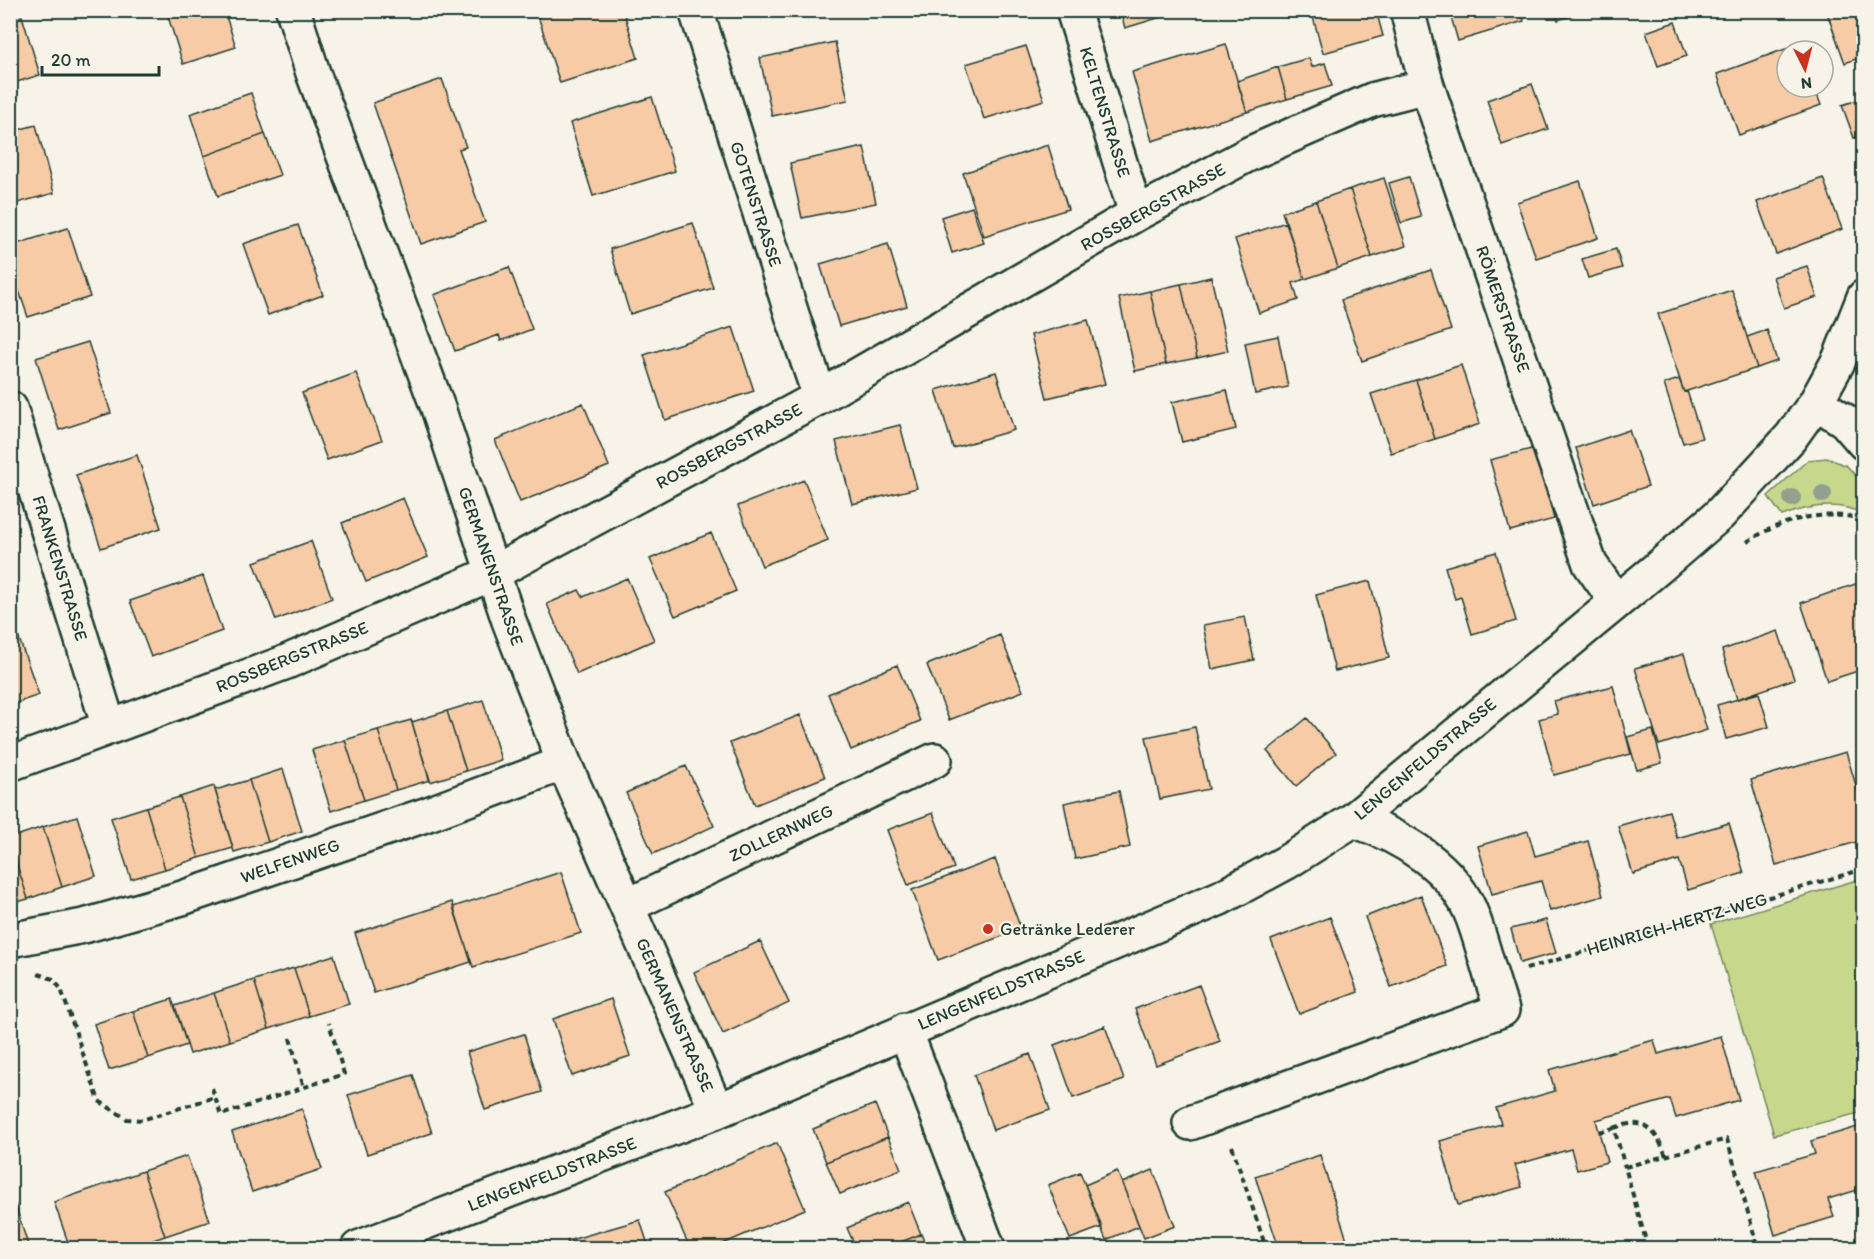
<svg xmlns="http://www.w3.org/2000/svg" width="1874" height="1259" viewBox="0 0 1874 1259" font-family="Itim,sans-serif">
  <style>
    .green { fill: #c7d88d; stroke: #738a60; stroke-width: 1.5 }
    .building { fill: #f8cba7; stroke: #1f3d34; stroke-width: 1.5 }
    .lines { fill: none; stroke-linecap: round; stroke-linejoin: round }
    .minor-casing { stroke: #1f3d34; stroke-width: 38 }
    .path { stroke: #1f3d34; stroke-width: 4; stroke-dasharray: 6 4.5; stroke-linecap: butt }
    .minor { stroke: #f7f3e8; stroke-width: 33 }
    .tree { fill: #93a08f }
    .poi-dot { fill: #c8321e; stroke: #f7f3e8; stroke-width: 2 }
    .labels { text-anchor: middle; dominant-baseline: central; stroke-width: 4.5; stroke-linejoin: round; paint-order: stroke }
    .street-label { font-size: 18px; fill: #1f3d34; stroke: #f7f3e8 }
    .poi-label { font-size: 18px; fill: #1f3d34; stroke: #f7f3e8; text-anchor: start }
  </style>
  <rect width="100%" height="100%" fill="#f7f3e8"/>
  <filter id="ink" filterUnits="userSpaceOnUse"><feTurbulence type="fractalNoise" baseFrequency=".0167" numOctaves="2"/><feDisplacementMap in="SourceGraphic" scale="12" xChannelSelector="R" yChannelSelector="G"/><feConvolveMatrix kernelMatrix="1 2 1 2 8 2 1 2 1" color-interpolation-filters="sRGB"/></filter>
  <g filter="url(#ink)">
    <path class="green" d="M 1827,458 L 1847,466 L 1863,484 L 1863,514 C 1838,501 1808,506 1782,516 L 1768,496 L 1808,460 Z
      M 1863,878 L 1863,1112 L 1774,1135 L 1711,924 Z"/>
    <path class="building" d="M 166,10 L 224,10 L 236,47 L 183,64 Z
      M 536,10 L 623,10 L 638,58 L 560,83 Z
      M 1120,10 L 1184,10 L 1125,28 Z
      M 1311,10 L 1376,10 L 1383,36 L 1323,53 Z
      M 1449,10 L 1521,10 L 1524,21 L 1458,41 Z
      M 1554,10 L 1588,10 L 1558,20 Z
      M 1826,10 L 1864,10 L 1864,56 L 1845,63 Z
      M 22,16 L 40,75 L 10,84 L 10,19 Z
      M 1675,22 L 1687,56 L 1658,66 L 1646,32 Z
      M 835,42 L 848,100 L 772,116 L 760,58 Z
      M 1226,44 L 1247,112 L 1152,141 L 1132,72 Z
      M 1799,44 L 1801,51 L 1787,51 L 1787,87 L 1814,87 L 1821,105 L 1739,135 L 1717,74 Z
      M 1026,46 L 1044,100 L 984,119 L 966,64 Z
      M 1309,58 L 1312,67 L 1325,63 L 1332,86 L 1287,99 L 1278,67 Z
      M 1278,67 L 1287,99 L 1247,112 L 1237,81 Z
      M 442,79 L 466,147 L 459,149 L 485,222 L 421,244 L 373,103 Z
      M 1532,84 L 1548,129 L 1502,145 L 1487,100 Z
      M 251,93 L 265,134 L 204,156 L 190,114 Z
      M 652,97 L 675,171 L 593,196 L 570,123 Z
      M 1864,98 L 1864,135 L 1854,138 L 1842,105 Z
      M 36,125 L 54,193 L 10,205 L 10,132 Z
      M 265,134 L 280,175 L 218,196 L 204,156 Z
      M 1048,145 L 1068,209 L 984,236 L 963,173 Z
      M 864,147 L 876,203 L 802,218 L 790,163 Z
      M 1409,177 L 1421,217 L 1401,223 L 1389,183 Z
      M 1384,178 L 1406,246 L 1372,257 L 1350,189 Z
      M 1823,178 L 1842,229 L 1776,254 L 1757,202 Z
      M 1580,181 L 1598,238 L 1536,258 L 1517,202 Z
      M 1350,189 L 1372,257 L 1338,268 L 1316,201 Z
      M 1316,201 L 1338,268 L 1305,279 L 1282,212 Z
      M 972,207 L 984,243 L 952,253 L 941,217 Z
      M 1286,222 L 1305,279 L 1293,283 L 1298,300 L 1259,313 L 1235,239 Z
      M 693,223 L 713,288 L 630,314 L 610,249 Z
      M 298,225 L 323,295 L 268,315 L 243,244 Z
      M 68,228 L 90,297 L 28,317 L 10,265 L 10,246 Z
      M 888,244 L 907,306 L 839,326 L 820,264 Z
      M 1616,249 L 1622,268 L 1588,278 L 1582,259 Z
      M 1807,266 L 1817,297 L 1784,308 L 1773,277 Z
      M 509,267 L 532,329 L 501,341 L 499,335 L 455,351 L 434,295 Z
      M 1431,270 L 1451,330 L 1362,361 L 1341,300 Z
      M 1211,277 L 1228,351 L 1197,358 L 1181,284 Z
      M 1181,284 L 1197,358 L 1166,364 L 1150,291 Z
      M 1732,290 L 1757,368 L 1684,392 L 1658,314 Z
      M 1150,291 L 1166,364 L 1135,371 L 1119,298 Z
      M 1088,320 L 1105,384 L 1047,398 L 1031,335 Z
      M 733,327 L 754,391 L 665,420 L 644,355 Z
      M 1767,330 L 1777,361 L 1757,368 L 1747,337 Z
      M 1278,336 L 1288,387 L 1255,394 L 1245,343 Z
      M 88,342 L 111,413 L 59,430 L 36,358 Z
      M 1461,365 L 1480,424 L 1435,439 L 1416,380 Z
      M 996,372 L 1014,430 L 953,448 L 936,390 Z
      M 356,373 L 382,440 L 327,460 L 302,393 Z
      M 1679,379 L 1684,392 L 1687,391 L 1702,438 L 1683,443 L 1664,384 Z
      M 1416,380 L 1435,439 L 1391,453 L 1371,394 Z
      M 1227,390 L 1236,429 L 1182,442 L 1172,402 Z
      M 583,403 L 609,466 L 520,502 L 495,440 Z
      M 900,425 L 917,488 L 852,504 L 836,441 Z
      M 1629,430 L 1648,486 L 1594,504 L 1576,448 Z
      M 1535,448 L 1554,519 L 1510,531 L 1490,460 Z
      M 137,455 L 161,528 L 101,548 L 76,475 Z
      M 804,480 L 828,540 L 762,566 L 738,506 Z
      M 403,498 L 428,557 L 366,582 L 342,523 Z
      M 711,533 L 736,591 L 675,616 L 650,559 Z
      M 311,541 L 332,598 L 276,620 L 254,562 Z
      M 1496,552 L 1516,621 L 1472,634 L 1461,597 L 1455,599 L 1445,567 Z
      M 203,576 L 222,631 L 151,657 L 130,601 Z
      M 627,578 L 654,640 L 577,674 L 547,604 L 579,590 L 583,597 Z
      M 1370,581 L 1389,658 L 1335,671 L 1316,595 Z
      M 1864,581 L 1864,669 L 1827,681 L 1801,603 Z
      M 1245,617 L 1254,660 L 1212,669 L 1203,625 Z
      M 16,630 L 39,695 L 10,705 L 10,632 Z
      M 1778,631 L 1794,679 L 1737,699 L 1722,650 Z
      M 1000,635 L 1023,691 L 949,720 L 927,665 Z
      M 1684,654 L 1707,730 L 1659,745 L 1635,668 Z
      M 897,665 L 920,721 L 851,750 L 828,694 Z
      M 1613,686 L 1631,754 L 1554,775 L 1539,719 L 1558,714 L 1554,701 Z
      M 1759,693 L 1769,727 L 1726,739 L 1717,705 Z
      M 483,700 L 501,760 L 466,771 L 447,711 Z
      M 447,711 L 466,771 L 430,782 L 412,722 Z
      M 800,715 L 825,777 L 755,805 L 730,743 Z
      M 1307,718 L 1336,753 L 1296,786 L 1267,751 Z
      M 411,720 L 430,780 L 396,790 L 378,730 Z
      M 1195,727 L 1209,789 L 1160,799 L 1146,737 Z
      M 378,730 L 396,790 L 364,800 L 345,740 Z
      M 1653,730 L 1662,763 L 1637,770 L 1627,737 Z
      M 345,740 L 364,800 L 331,811 L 312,750 Z
      M 1846,752 L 1864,812 L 1864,840 L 1776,865 L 1751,780 Z
      M 686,766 L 714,826 L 653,854 L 626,793 Z
      M 283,769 L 302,831 L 268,842 L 249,780 Z
      M 249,780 L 268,842 L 234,852 L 215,790 Z
      M 214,786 L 233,848 L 199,858 L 180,797 Z
      M 1119,791 L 1130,847 L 1075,859 L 1064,803 Z
      M 180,797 L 199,858 L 165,869 L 146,807 Z
      M 146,807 L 165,869 L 131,879 L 111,818 Z
      M 1669,811 L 1677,838 L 1729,823 L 1744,873 L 1688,890 L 1679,860 L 1633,874 L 1618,826 Z
      M 933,813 L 954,868 L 908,885 L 887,830 Z
      M 77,816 L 96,876 L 62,887 L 43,827 Z
      M 43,827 L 62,887 L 28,899 L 10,843 L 10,838 Z
      M 1528,831 L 1535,856 L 1588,841 L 1603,896 L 1550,911 L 1541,881 L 1492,894 L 1478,846 Z
      M 10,843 L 28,899 L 10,904 Z
      M 995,859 L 1021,929 L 938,960 L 912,890 Z
      M 561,872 L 581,933 L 473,967 L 453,907 Z
      M 1421,895 L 1447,966 L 1391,987 L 1365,917 Z
      M 452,902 L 471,962 L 374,993 L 355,933 Z
      M 1330,917 L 1358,992 L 1299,1014 L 1271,940 Z
      M 1546,920 L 1556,953 L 1520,963 L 1511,929 Z
      M 760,941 L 789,1003 L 723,1034 L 694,972 Z
      M 334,955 L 349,1004 L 309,1016 L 294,968 Z
      M 294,968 L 309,1016 L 269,1029 L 254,980 Z
      M 254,980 L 269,1029 L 230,1041 L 214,993 Z
      M 1199,985 L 1220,1041 L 1156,1065 L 1135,1009 Z
      M 214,993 L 230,1041 L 190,1054 L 175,1006 Z
      M 172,999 L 187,1045 L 148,1058 L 133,1011 Z
      M 611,999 L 630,1056 L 572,1076 L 553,1019 Z
      M 133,1011 L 148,1058 L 109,1070 L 94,1024 Z
      M 1105,1026 L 1124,1080 L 1073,1098 L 1054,1045 Z
      M 524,1034 L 542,1092 L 485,1110 L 467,1052 Z
      M 1721,1036 L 1739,1100 L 1676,1118 L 1670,1099 L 1596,1120 L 1607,1162 L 1577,1170 L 1571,1149 L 1515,1165 L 1522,1187 L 1458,1205 L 1440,1141 L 1501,1124 L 1496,1108 L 1555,1091 L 1549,1070 L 1654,1040 L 1658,1054 Z
      M 1030,1054 L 1050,1110 L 993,1130 L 974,1075 Z
      M 413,1075 L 432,1133 L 367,1154 L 348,1095 Z
      M 875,1104 L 888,1137 L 826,1162 L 813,1129 Z
      M 302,1109 L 322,1169 L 252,1192 L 232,1132 Z
      M 1864,1125 L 1864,1188 L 1828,1199 L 1834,1217 L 1775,1235 L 1756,1171 L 1815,1154 L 1811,1141 Z
      M 888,1137 L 901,1169 L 840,1194 L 826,1162 Z
      M 777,1143 L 805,1209 L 713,1248 L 690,1248 L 665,1192 Z
      M 1320,1155 L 1348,1243 L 1331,1248 L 1279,1248 L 1255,1176 Z
      M 187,1156 L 210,1221 L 165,1236 L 143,1171 Z
      M 1153,1170 L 1175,1226 L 1144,1238 L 1122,1183 Z
      M 143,1171 L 165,1236 L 130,1248 L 70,1248 L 54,1202 Z
      M 1117,1171 L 1139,1226 L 1106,1240 L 1085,1185 Z
      M 1080,1172 L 1102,1227 L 1070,1239 L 1048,1185 Z
      M 10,1188 L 29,1248 L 10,1248 Z
      M 908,1202 L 921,1234 L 886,1248 L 856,1248 L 847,1228 Z
      M 640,1220 L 649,1248 L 570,1248 L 567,1241 Z
      M 921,1234 L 927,1248 L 886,1248 Z
      M 1360,1239 L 1363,1248 L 1331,1248 L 1348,1243 Z"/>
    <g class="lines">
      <g class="minor-casing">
        <path id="minor" d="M 293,10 L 313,73 L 438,408 L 509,621 L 564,763 L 717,1111
          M 696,10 L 794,321 L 820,397
          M 1073,10 L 1136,214
          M 1407,10 L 1427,86 L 1590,564 L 1616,601
          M 1816,402 L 1845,421 L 1864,443
          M 10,408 L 109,727
          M 10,764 L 284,663 L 493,573 L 820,397 L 1136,214 L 1251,153 L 1372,100 L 1427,86
          M 627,906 L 935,760
          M 10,940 L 84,926 L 182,898 L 428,814 L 564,763
          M 905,1030 L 988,1248
          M 1190,1123 L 1502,1010 C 1491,980 1484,948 1473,918 C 1455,867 1401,836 1353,820
          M 358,1248 L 717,1111 L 1220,898 L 1287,862 L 1353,820 L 1659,567 L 1719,515 L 1791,437 L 1816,402 L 1839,360 L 1864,297"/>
      </g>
      <path class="path" d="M 1747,542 C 1784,518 1821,510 1864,519
        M 1526,969 L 1864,869
        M 38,974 L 53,979 L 61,989 L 99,1101 L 127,1119 L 142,1120 L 215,1097
        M 290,1038 L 304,1088
        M 212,1088 L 221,1115 L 344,1074 L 329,1023
        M 1614,1128 C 1644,1117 1655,1128 1666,1156
        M 1599,1132 L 1614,1128 L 1625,1167
        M 1232,1146 L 1266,1248
        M 1648,1248 L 1625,1167 L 1727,1139 L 1758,1248"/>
      <use href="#minor" class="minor"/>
    </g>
    <g class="tree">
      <circle cx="1823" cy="494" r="9"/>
      <circle cx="1792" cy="498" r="9"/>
    </g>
  </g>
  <circle class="poi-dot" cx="988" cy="929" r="6"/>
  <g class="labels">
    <g class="street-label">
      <text transform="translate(1105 112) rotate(73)">KELTENSTRASSE</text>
      <text transform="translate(756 204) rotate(72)">GOTENSTRASSE</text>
      <text transform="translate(1153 207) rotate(-29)">ROSSBERGSTRASSE</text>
      <text transform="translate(1503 309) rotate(71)">RÖMERSTRASSE</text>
      <text transform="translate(729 446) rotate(-28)">ROSSBERGSTRASSE</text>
      <text transform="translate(491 566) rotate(71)">GERMANENSTRASSE</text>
      <text transform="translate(60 568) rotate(73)">FRANKENSTRASSE</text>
      <text transform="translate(292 657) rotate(-22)">ROSSBERGSTRASSE</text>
      <text transform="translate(1425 759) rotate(-40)">LENGENFELDSTRASSE</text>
      <text transform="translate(781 833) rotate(-25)">ZOLLERNWEG</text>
      <text transform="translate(290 861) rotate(-19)">WELFENWEG</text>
      <text transform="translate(1677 924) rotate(-16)">HEINRICH-HERTZ-WEG</text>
      <text transform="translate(1001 990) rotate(-23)">LENGENFELDSTRASSE</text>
      <text transform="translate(675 1015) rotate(66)">GERMANENSTRASSE</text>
      <text transform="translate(552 1174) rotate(-21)">LENGENFELDSTRASSE</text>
    </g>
    <g class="poi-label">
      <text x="1000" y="929">Getränke Lederer</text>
    </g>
  </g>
  <rect width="1874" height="1259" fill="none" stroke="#f7f3e8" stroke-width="36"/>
  <rect x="18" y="18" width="1838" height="1223" fill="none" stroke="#1f3d34" stroke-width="2" filter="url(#ink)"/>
  <g transform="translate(1805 69) rotate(174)"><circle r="28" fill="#f7f3e8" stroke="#a1aaa0" stroke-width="1.5"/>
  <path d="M0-4.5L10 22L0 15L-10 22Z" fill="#c8321e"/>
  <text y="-9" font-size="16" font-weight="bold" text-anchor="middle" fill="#1f3d34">N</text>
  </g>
  <path d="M42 66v9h117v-9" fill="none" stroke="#1f3d34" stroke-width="3"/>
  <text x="51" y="66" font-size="18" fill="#1f3d34" stroke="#f7f3e8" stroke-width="4.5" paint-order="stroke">20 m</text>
</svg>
